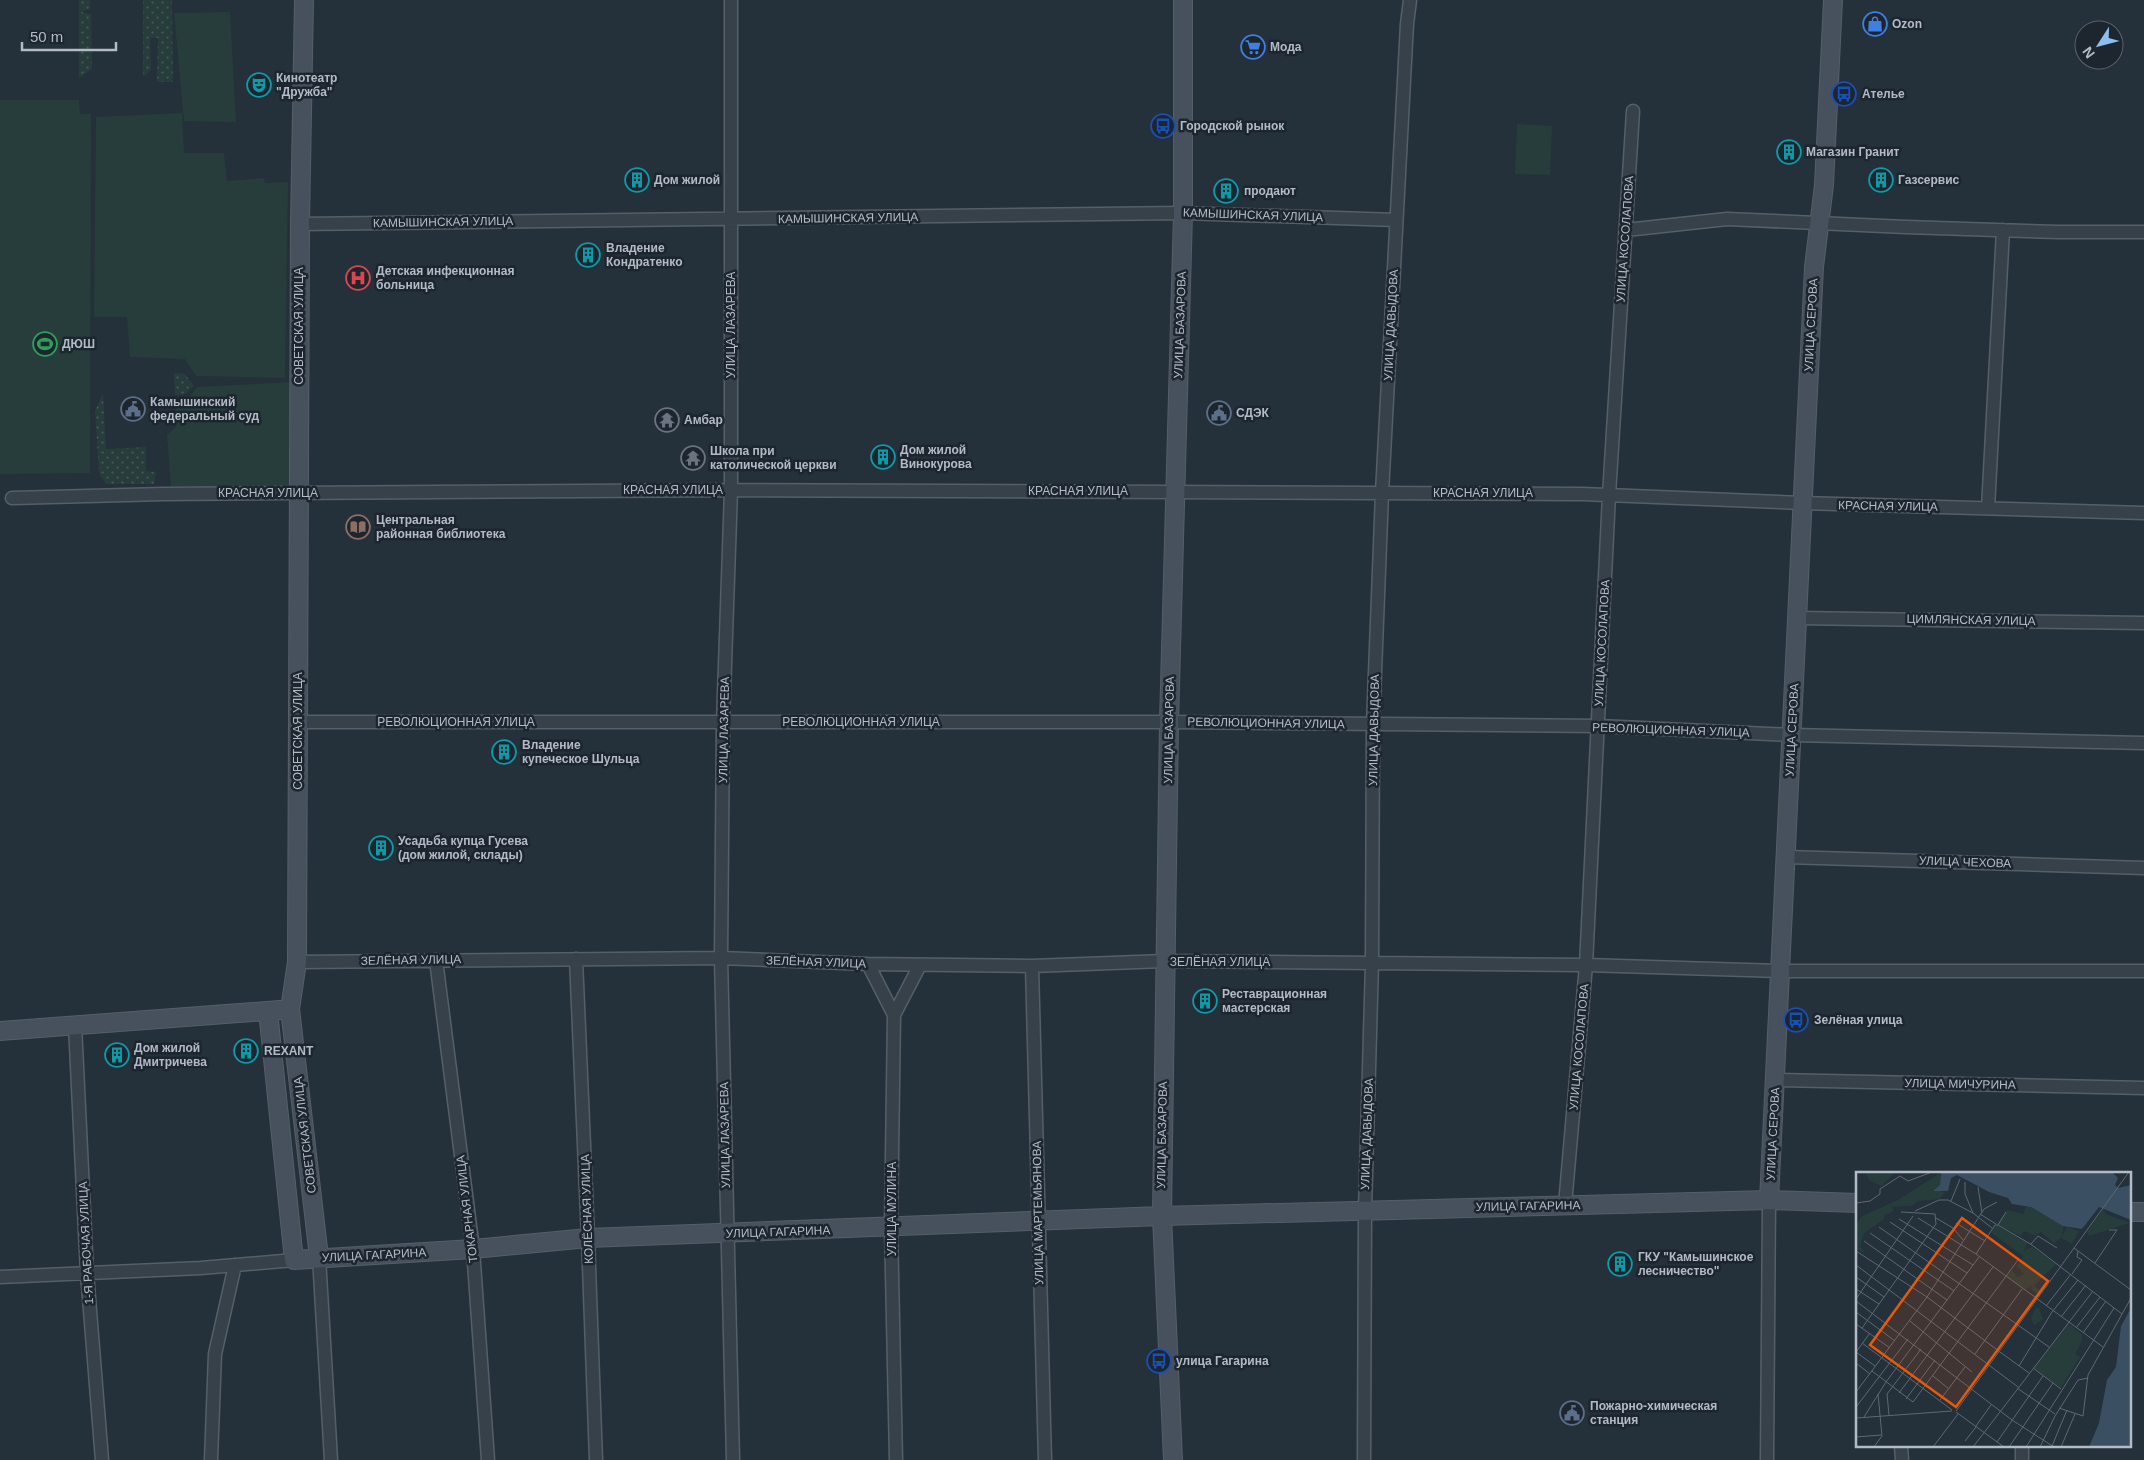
<svg xmlns="http://www.w3.org/2000/svg" width="2144" height="1460" viewBox="0 0 2144 1460" font-family="Helvetica,sans-serif">
  <style>
    .grass { fill: url(#grass-dots) }
    .green { fill: #273d3c }
    .lines { fill: none; stroke-linecap: round; stroke-linejoin: round }
    .street-casing { stroke: #565f68; stroke-width: 15 }
    .secondary-casing { stroke: #565f68; stroke-width: 20 }
    .street { stroke: #37414a; stroke-width: 12 }
    .secondary { stroke: #46515d; stroke-width: 18 }
    .labels { text-anchor: middle; dominant-baseline: central; stroke-width: 5; stroke-linejoin: round; paint-order: stroke }
    .poi-label { font-size: 12px; font-weight: bold; fill: #b3bcc6; stroke: #1d262f; text-anchor: start }
    .street-label { font-size: 12px; fill: #b3bcc6; stroke: #1d262f }
    .inset-river { fill: none; stroke: #3a5062; stroke-width: 2.5 }
    .inset-road { fill: none; stroke: #5d6872; stroke-width: 1 }
    .view { fill: #e8590c; fill-opacity: 0.15; stroke: #e8590c; stroke-width: 2.5 }
    .inset-edge { fill: none; stroke: #b3bcc6; stroke-width: 2.5 }
  </style>
  <defs>
    <pattern id="grass-dots" width="8" height="8" patternUnits="userSpaceOnUse" patternTransform="scale(1.25)"><rect width="8" height="8" fill="#273d3c"/><path d="M2 2h.1M6 6h.1" fill="none" stroke="#445757" stroke-width="1.8" stroke-linecap="round"/></pattern>
  </defs>
  <rect width="100%" height="100%" fill="#24303a"/>
  <path class="grass" d="M 79,0 L 90,0 L 90,9 L 81,12 L 91,14 L 92,69 L 79,78 Z
    M 143,0 L 172,0 L 173,82 L 157,82 L 158,38 L 150,38 L 151,70 L 143,77 Z
    M 174,373 L 185,374 L 194,386 L 185,394 L 175,395 Z
    M 103,393 L 106,449 L 146,447 L 146,471 L 156,472 L 154,484 L 106,484 L 99,474 L 95,411 Z"/>
  <path class="green" d="M 230,12 L 236,122 L 184,121 L 174,13 Z
    M 0,100 L 79,100 L 80,114 L 91,114 L 90,473 L 0,474 Z
    M 182,113 L 184,153 L 224,153 L 227,181 L 264,178 L 265,183 L 288,182 L 285,378 L 196,376 L 185,359 L 130,357 L 127,317 L 94,317 L 96,117 Z
    M 1517,124 L 1552,126 L 1550,175 L 1515,174 Z
    M 292,382 L 290,487 L 171,486 L 167,435 L 176,427 L 176,402 L 187,400 L 197,387 Z"/>
  <g class="lines">
    <g class="street-casing">
      <path id="street" d="M 731,0 L 731,490 L 723,723 L 721,958 L 733,1460
        M 300,224 L 1183,213 L 1396,220
        M 1626,230 L 1727,219 L 1906,227 L 2058,232 L 2144,232
        M 12,498 L 163,494 L 731,490 L 1582,494 L 1802,503 L 2144,513
        M 1988,508 L 2003,230
        M 1797,618 L 2144,623
        M 299,722 L 1169,722 L 1599,726 L 1792,735 L 2144,743
        M 1786,857 L 2144,868
        M 576,959 L 588,1238 L 596,1460
        M 436,960 L 473,1249 L 488,1460
        M 297,962 L 721,958 L 868,964 L 1032,966 L 1164,961 L 1586,965 L 1780,971 L 2144,971
        M 868,964 L 894,1015 L 891,1227 L 896,1460
        M 1032,966 L 1045,1460
        M 894,1015 L 920,965
        M 75,1025 L 87,1273 L 102,1460
        M 1775,1080 L 2144,1088
        M 1565,1205 L 1586,965 L 1609,495 L 1633,111
        M 319,1257 L 331,1460
        M 0,1277 L 201,1268 L 294,1260
        M 1901,1446 L 1902,1460
        M 2022,1446 L 2022,1460
        M 211,1460 L 215,1354 L 235,1265
        M 1364,1460 L 1365,1210 L 1372,963 L 1373,724 L 1382,493 L 1407,24 L 1410,0
        M 1767,1460 L 1769,1200"/>
    </g>
    <g class="secondary-casing">
      <path id="secondary" d="M 304,0 L 300,224 L 297,962 L 290,1009 L 319,1257
        M 268,1011 L 294,1260 L 473,1249 L 588,1238 L 1162,1216 L 1769,1200 L 1858,1203
        M 0,1031 L 280,1010
        M 1769,1200 L 1814,267 L 1824,185 L 1833,0
        M 2130,1212 L 2144,1212
        M 1173,1460 L 1162,1216 L 1169,722 L 1183,213 L 1183,0"/>
    </g>
    <use href="#street" class="street"/>
    <use href="#secondary" class="secondary"/>
  </g>
  <defs>
    <g id="shop-ring" transform="scale(1.25)"><circle r="9.5" fill="#1d262f" stroke="#3f7fe0" stroke-width="1.5"/><path d="M-5-2.5h2.3a2.7 3.5 0 0 1 5.4 0H5L5.5 6h-11ZM-1.5-2.5h3a1.5 2.3 0 0 0-3 0Z" fill="#3f7fe0"/></g>
    <g id="supermarket-ring" transform="scale(1.25)"><circle r="9.5" fill="#1d262f" stroke="#3f7fe0" stroke-width="1.5"/><path d="M-6-5.5h2.5l.6 2H6L4.5 2H-2.5L-4.4-4H-6ZM-1.5 3.2a1.3 1.3 0 1 0 .1 0ZM3 3.2a1.3 1.3 0 1 0 .1 0Z" fill="#3f7fe0"/></g>
    <g id="theatre-ring" transform="scale(1.25)"><circle r="9.5" fill="#1d262f" stroke="#0f9aa8" stroke-width="1.5"/><path d="M-5-5.5Q0-4 5-5.5V0Q5 5 0 6Q-5 5-5 0ZM-3.3-2.5H-1v1.5H-3.3ZM1-2.5H3.3v1.5H1ZM-2.8 1Q0 5.5 2.8 1Z" fill="#0f9aa8"/></g>
    <g id="bus-ring" transform="scale(1.25)"><circle r="9.5" fill="#1d262f" stroke="#1a4fb4" stroke-width="1.5"/><path d="M-5-6H5V4H4V6H2V4H-2V6H-4V4H-5ZM-3.5-4V0h7V-4ZM-3.5 1.2v1.5H-2V1.2ZM2 1.2v1.5H3.5V1.2Z" fill="#1a4fb4"/></g>
    <g id="building-ring" transform="scale(1.25)"><circle r="9.5" fill="#1d262f" stroke="#0f9aa8" stroke-width="1.5"/><path d="M-4-6H4V6H1V3H-1V6H-4ZM-2.5-4.3h1.7v1.8h-1.7ZM.8-4.3h1.7v1.8H.8ZM-2.5-1h1.7V.8h-1.7ZM.8-1h1.7V.8H.8Z" fill="#0f9aa8"/></g>
    <g id="hospital-ring" transform="scale(1.25)"><circle r="9.5" fill="#1d262f" stroke="#e0444e" stroke-width="1.5"/><path d="M-5-5h3v3.5h4V-5h3V5h-3V1.5h-4V5h-3Z" fill="#e0444e"/></g>
    <g id="stadium-ring" transform="scale(1.25)"><circle r="9.5" fill="#1d262f" stroke="#2e9e5b" stroke-width="1.5"/><path d="M0-5a6.5 5 0 1 0 0 10a6.5 5 0 1 0 0-10ZM-3.5-1.8h7v3.6h-7Z" fill="#2e9e5b"/></g>
    <g id="civic-ring" transform="scale(1.25)"><circle r="9.5" fill="#1d262f" stroke="#5c6f8a" stroke-width="1.5"/><path d="M-.6-6.5H3V-4.5H.6V-3L4-1V1h2V6H-6V1h2V-1L-.6-3ZM-1.2 2.5V6h2.4V2.5Z" fill="#5c6f8a"/></g>
    <g id="temple-ring" transform="scale(1.25)"><circle r="9.5" fill="#1d262f" stroke="#6b7280" stroke-width="1.5"/><path d="M0-6L5-2H3V0L6.5 2.5H4V6H1.5V3h-3V6H-4V2.5H-6.5L-3 0V-2H-5Z" fill="#6b7280"/></g>
    <g id="library-ring" transform="scale(1.25)"><circle r="9.5" fill="#1d262f" stroke="#8d6e63" stroke-width="1.5"/><path d="M-6-4Q-3-5.5-.7-3.5V5Q-3 3-6 4ZM6-4Q3-5.5 .7-3.5V5Q3 3 6 4Z" fill="#8d6e63"/></g>
  </defs>
  <g fill-rule="evenodd">
    <use href="#shop-ring" x="1875" y="24"/>
    <use href="#supermarket-ring" x="1253" y="47"/>
    <use href="#theatre-ring" x="259" y="85"/>
    <use href="#bus-ring" x="1844" y="94"/>
    <use href="#bus-ring" x="1163" y="126"/>
    <use href="#building-ring" x="1789" y="152"/>
    <use href="#building-ring" x="637" y="180"/>
    <use href="#building-ring" x="1881" y="180"/>
    <use href="#building-ring" x="1226" y="191"/>
    <use href="#building-ring" x="588" y="255"/>
    <use href="#hospital-ring" x="358" y="278"/>
    <use href="#stadium-ring" x="45" y="344"/>
    <use href="#civic-ring" x="133" y="409"/>
    <use href="#civic-ring" x="1219" y="413"/>
    <use href="#temple-ring" x="667" y="420"/>
    <use href="#building-ring" x="883" y="457"/>
    <use href="#temple-ring" x="693" y="458"/>
    <use href="#library-ring" x="358" y="527"/>
    <use href="#building-ring" x="504" y="752"/>
    <use href="#building-ring" x="381" y="848"/>
    <use href="#building-ring" x="1205" y="1001"/>
    <use href="#bus-ring" x="1796" y="1020"/>
    <use href="#building-ring" x="246" y="1051"/>
    <use href="#building-ring" x="117" y="1055"/>
    <use href="#building-ring" x="1620" y="1264"/>
    <use href="#bus-ring" x="1159" y="1361"/>
    <use href="#civic-ring" x="1572" y="1413"/>
  </g>
  <g class="labels">
    <g class="poi-label">
      <text x="1892" y="24">Ozon</text>
      <text x="1270" y="47">Мода</text>
      <text x="276" y="78">Кинотеатр<tspan x="276" dy="14">"Дружба"</tspan></text>
      <text x="1862" y="94">Ателье</text>
      <text x="1180" y="126">Городской рынок</text>
      <text x="1806" y="152">Магазин Гранит</text>
      <text x="654" y="180">Дом жилой</text>
      <text x="1898" y="180">Газсервис</text>
      <text x="1244" y="191">продают</text>
      <text x="606" y="248">Владение<tspan x="606" dy="14">Кондратенко</tspan></text>
      <text x="376" y="271">Детская инфекционная<tspan x="376" dy="14">больница</tspan></text>
      <text x="62" y="344">ДЮШ</text>
      <text x="150" y="402">Камышинский<tspan x="150" dy="14">федеральный суд</tspan></text>
      <text x="1236" y="413">СДЭК</text>
      <text x="684" y="420">Амбар</text>
      <text x="900" y="450">Дом жилой<tspan x="900" dy="14">Винокурова</tspan></text>
      <text x="710" y="451">Школа при<tspan x="710" dy="14">католической церкви</tspan></text>
      <text x="376" y="520">Центральная<tspan x="376" dy="14">районная библиотека</tspan></text>
      <text x="522" y="745">Владение<tspan x="522" dy="14">купеческое Шульца</tspan></text>
      <text x="398" y="841">Усадьба купца Гусева<tspan x="398" dy="14">(дом жилой, склады)</tspan></text>
      <text x="1222" y="994">Реставрационная<tspan x="1222" dy="14">мастерская</tspan></text>
      <text x="1814" y="1020">Зелёная улица</text>
      <text x="134" y="1048">Дом жилой<tspan x="134" dy="14">Дмитричева</tspan></text>
      <text x="264" y="1051">REXANT</text>
      <text x="1638" y="1257">ГКУ "Камышинское<tspan x="1638" dy="14">лесничество"</tspan></text>
      <text x="1176" y="1361">улица Гагарина</text>
      <text x="1590" y="1406">Пожарно-химическая<tspan x="1590" dy="14">станция</tspan></text>
    </g>
    <g class="street-label">
      <text transform="translate(1253 215) rotate(2)">КАМЫШИНСКАЯ УЛИЦА</text>
      <text transform="translate(848 218) rotate(-1)">КАМЫШИНСКАЯ УЛИЦА</text>
      <text transform="translate(443 222) rotate(-1)">КАМЫШИНСКАЯ УЛИЦА</text>
      <text transform="translate(1625 239) rotate(-86)">УЛИЦА КОСОЛАПОВА</text>
      <text transform="translate(731 325) rotate(-90)">УЛИЦА ЛАЗАРЕВА</text>
      <text transform="translate(1180 325) rotate(-88)">УЛИЦА БАЗАРОВА</text>
      <text transform="translate(1391 325) rotate(-87)">УЛИЦА ДАВЫДОВА</text>
      <text transform="translate(1811 325) rotate(-87)">УЛИЦА СЕРОВА</text>
      <text transform="translate(299 326) rotate(-90)">СОВЕТСКАЯ УЛИЦА</text>
      <text x="673" y="490">КРАСНАЯ УЛИЦА</text>
      <text x="1078" y="491">КРАСНАЯ УЛИЦА</text>
      <text x="268" y="493">КРАСНАЯ УЛИЦА</text>
      <text x="1483" y="493">КРАСНАЯ УЛИЦА</text>
      <text transform="translate(1888 506) rotate(1)">КРАСНАЯ УЛИЦА</text>
      <text transform="translate(1971 620) rotate(1)">ЦИМЛЯНСКАЯ УЛИЦА</text>
      <text transform="translate(1602 643) rotate(-87)">УЛИЦА КОСОЛАПОВА</text>
      <text x="456" y="722">РЕВОЛЮЦИОННАЯ УЛИЦА</text>
      <text x="861" y="722">РЕВОЛЮЦИОННАЯ УЛИЦА</text>
      <text transform="translate(1266 723) rotate(1)">РЕВОЛЮЦИОННАЯ УЛИЦА</text>
      <text transform="translate(724 730) rotate(-89)">УЛИЦА ЛАЗАРЕВА</text>
      <text transform="translate(1169 730) rotate(-89)">УЛИЦА БАЗАРОВА</text>
      <text transform="translate(1374 730) rotate(-89)">УЛИЦА ДАВЫДОВА</text>
      <text transform="translate(1671 730) rotate(2)">РЕВОЛЮЦИОННАЯ УЛИЦА</text>
      <text transform="translate(1792 730) rotate(-87)">УЛИЦА СЕРОВА</text>
      <text transform="translate(298 731) rotate(-90)">СОВЕТСКАЯ УЛИЦА</text>
      <text transform="translate(1965 862) rotate(2)">УЛИЦА ЧЕХОВА</text>
      <text transform="translate(411 960) rotate(-1)">ЗЕЛЁНАЯ УЛИЦА</text>
      <text transform="translate(816 962) rotate(2)">ЗЕЛЁНАЯ УЛИЦА</text>
      <text x="1220" y="962">ЗЕЛЁНАЯ УЛИЦА</text>
      <text transform="translate(1579 1047) rotate(-85)">УЛИЦА КОСОЛАПОВА</text>
      <text transform="translate(1960 1084) rotate(1)">УЛИЦА МИЧУРИНА</text>
      <text transform="translate(1367 1134) rotate(-88)">УЛИЦА ДАВЫДОВА</text>
      <text transform="translate(1773 1134) rotate(-87)">УЛИЦА СЕРОВА</text>
      <text transform="translate(305 1135) rotate(-97)">СОВЕТСКАЯ УЛИЦА</text>
      <text transform="translate(725 1135) rotate(-91)">УЛИЦА ЛАЗАРЕВА</text>
      <text transform="translate(1162 1135) rotate(-89)">УЛИЦА БАЗАРОВА</text>
      <text transform="translate(1528 1206) rotate(-1)">УЛИЦА ГАГАРИНА</text>
      <text transform="translate(467 1209) rotate(-97)">ТОКАРНАЯ УЛИЦА</text>
      <text transform="translate(587 1209) rotate(-92)">КОЛЁСНАЯ УЛИЦА</text>
      <text transform="translate(892 1209) rotate(-90)">УЛИЦА МУЛИНА</text>
      <text transform="translate(1038 1213) rotate(-91)">УЛИЦА МАРТЕМЬЯНОВА</text>
      <text transform="translate(778 1232) rotate(-2)">УЛИЦА ГАГАРИНА</text>
      <text transform="translate(86 1243) rotate(-93)">1-Я РАБОЧАЯ УЛИЦА</text>
      <text transform="translate(374 1255) rotate(-3)">УЛИЦА ГАГАРИНА</text>
    </g>
  </g>
  <g transform="translate(1856 1172)">
    <rect width="275" height="275" fill="#24303a"/>
    <path d="M 9,0 L 40,0 L 25,14 L 13,8 ZM 84,1 L 84,13 L 78,18 L 89,20 L 84,27 L 62,29 L 56,34 L 36,35 L 38,39 L 28,43 L 28,47 L 8,61 L 4,74 L 10,82 L 0,77 L 0,53 L 6,44 L 42,28 ZM 211,55 L 223,59 L 216,72 L 205,66 Z" fill="#273d3c"/>
    <path d="M 180,136 L 183,136 L 187,147 L 178,153 L 175,146 Z" fill="#273d3c"/>
    <path d="M 171,33 L 208,54 L 205,66 L 198,71 L 185,60 L 179,64 L 168,59 L 165,64 L 141,52 L 151,38 L 167,42 ZM 247,37 L 250,42 L 274,51 L 233,64 L 231,60 ZM 140,53 L 171,71 L 168,79 L 176,75 L 200,92 L 178,114 L 184,118 L 182,122 L 175,117 L 176,113 L 169,118 L 151,105 L 156,98 L 161,105 L 168,102 L 161,94 L 167,84 L 135,60 ZM 212,152 L 226,162 L 226,169 L 219,182 L 224,185 L 205,216 L 178,196 Z" fill="#273d3c"/>
    <path d="M 85,0 L 257,1 L 262,6 L 259,13 L 262,16 L 275,13 L 275,48 L 243,35 L 226,57 L 207,54 L 175,35 L 156,32 L 152,26 L 133,20 L 101,3 L 95,6 L 92,19 L 77,19 L 84,13 ZM 275,136 L 275,275 L 233,275 L 243,251 L 251,208 L 260,195 L 265,154 Z" fill="#3a5062"/>
    <path class="inset-river" d="M 197,0 L 254,24M 257,25 L 275,31"/>
    <path class="inset-road" d="M 109,10 L 109,22 L 117,41M 122,15 L 126,41M 95,29 L 104,7M 0,31 L 14,29 L 24,22 L 24,17 L 44,4 L 52,9 L 76,0M 59,39 L 83,28 L 92,28 L 117,41 L 136,56M 124,42 L 140,52M 62,46 L 120,82 L 247,175M 80,46 L 97,56 L 107,68M 43,47 L 117,93M 34,50 L 111,101M 100,51 L 129,69M 142,53 L 150,40M 23,55 L 193,175M 14,61 L 98,119M 8,69 L 91,128M 175,72 L 182,64 L 201,76M 218,76 L 275,118M 0,79 L 71,125 L 144,180M 120,82 L 139,53 L 142,53 L 176,73 L 266,142M 239,91 L 261,58 L 253,58M 0,93 L 162,215M 216,102 L 226,88 L 221,85 L 222,79M 0,105 L 28,125M 0,117 L 23,132M 71,125 L 128,37 L 141,30M 0,127 L 57,44M 0,129 L 156,248 L 198,275M 190,134 L 215,102M 0,140 L 39,169M 205,145 L 230,113M 54,149 L 116,200M 0,152 L 34,176M 6,156 L 80,52 L 79,42 L 45,40M 220,156 L 244,125M 227,161 L 250,129M 6,171 L 96,238M 0,180 L 19,194M 0,180 L 14,161M 144,180 L 173,201M 119,182 L 166,117M 0,191 L 14,202M 163,194 L 196,140 L 222,108M 177,196 L 205,217M 16,199 L 57,230 L 162,88M 77,204 L 93,217M 161,216 L 199,242M 0,220 L 71,125M 43,221 L 137,95M 50,227 L 79,188M 84,228 L 109,195M 0,235 L 52,167M 203,236 L 227,244 L 232,203 L 275,126M 100,239 L 273,0M 100,240 L 148,275M 33,243 L 31,222 L 65,177M 8,245 L 30,210 L 123,85M 0,246 L 96,239M 120,254 L 135,233M 0,265 L 25,263M 109,269 L 120,255M 141,270 L 187,204M 196,274 L 211,238M 18,275 L 26,264 L 22,222M 77,275 L 102,242M 117,275 L 237,119M 153,275 L 197,211M 170,275 L 258,136M 184,275 L 199,244 L 222,208 L 232,206M 205,275 L 219,242"/>
    <path class="view" d="M 106,46 L 192,109 L 100,235 L 14,173 Z"/>
    <rect width="275" height="275" class="inset-edge"/>
  </g>
  <g transform="translate(2099 45) rotate(234)"><circle r="24" fill="#1d262f" stroke="#59626b"/>
  <path d="M0-4L9 19L0 12L-9 19Z" fill="#8cbff1"/>
  <text y="-8" font-size="14" font-weight="bold" text-anchor="middle" fill="#b3bcc6">N</text>
  </g>
  <path d="M22 42v8h94v-8" fill="none" stroke="#b3bcc6" stroke-width="2.5"/>
  <text x="30" y="42" font-size="15" fill="#b3bcc6" stroke="#1d262f" stroke-width="4" paint-order="stroke">50 m</text>
</svg>
